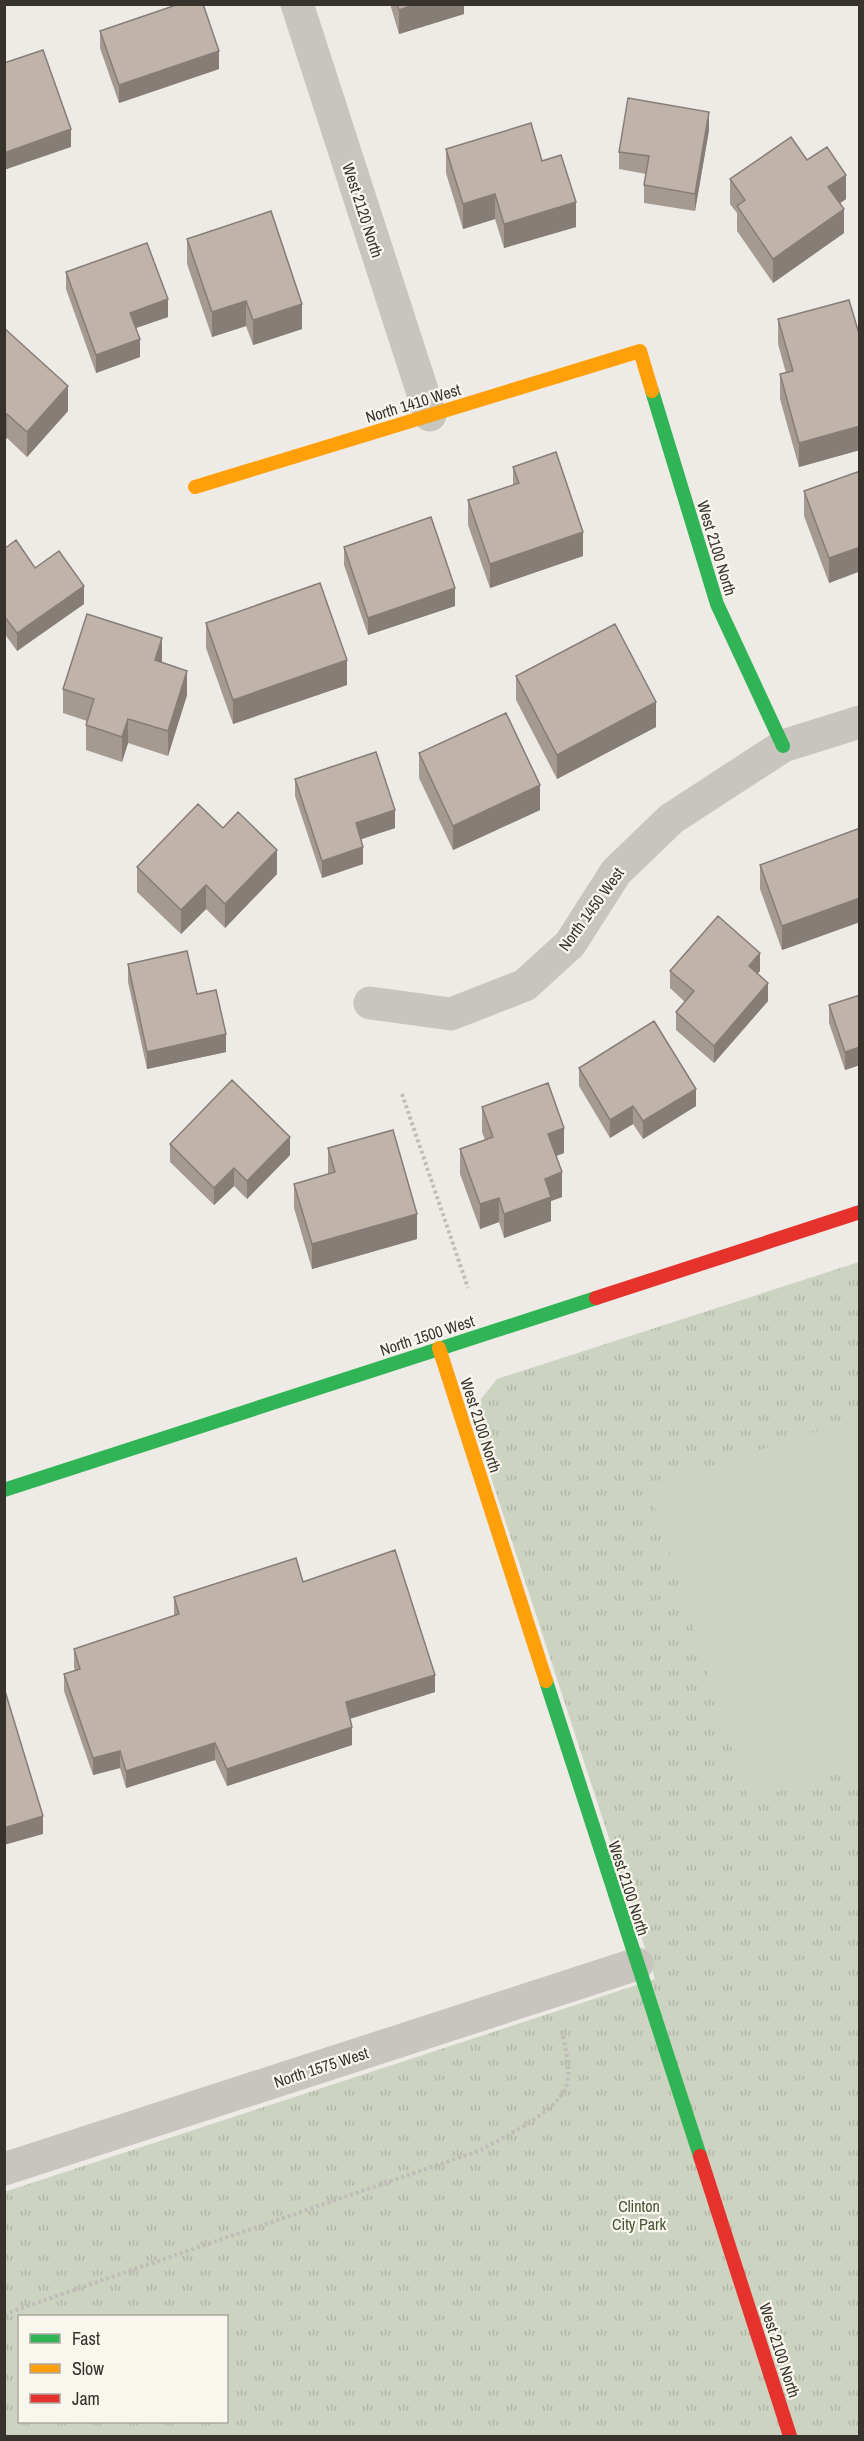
<svg xmlns="http://www.w3.org/2000/svg" width="864" height="2441" viewBox="0 0 864 2441" font-family="'Archivo Narrow',sans-serif">
  <style>
    .grass { fill: url(#grass-tufts); fill-rule: evenodd }
    .pitch { fill: #cdd3c1 }
    .lines { fill: none; stroke-linecap: round; stroke-linejoin: round }
    .path { stroke: #c0bcb7; stroke-width: 4; stroke-dasharray: 3 3; stroke-linecap: butt }
    .street { stroke: #c8c4be; stroke-width: 33 }
    .fast { stroke: #30b455; stroke-width: 14 }
    .slow { stroke: #ff9f0a; stroke-width: 14 }
    .jam { stroke: #e5322d; stroke-width: 14 }
    .wall { fill: #a59a92 }
    .shaded-wall { fill: #867d77 }
    .building { fill: #c0b3aa; stroke: #867d77; stroke-width: 1.5 }
    .labels { text-anchor: middle; dominant-baseline: central; stroke-width: 4.5; stroke-linejoin: round; paint-order: stroke }
    .street-label { font-size: 16px; fill: #38322c; stroke: #f9f6ee }
    .park-label { font-size: 16px; fill: #435432; stroke: #f9f6ee }
  </style>
  <defs>
    <pattern id="grass-tufts" width="24" height="20" patternUnits="userSpaceOnUse" patternTransform="scale(1.5)"><rect width="24" height="20" fill="#cdd3c1"/><path d="M3 7l-1-3M5 7V3M7 7l1-3M15 17l-1-3M17 17v-4M19 17l1-3" fill="none" stroke="#b1b6a6"/></pattern>
  </defs>
  <rect width="100%" height="100%" fill="#eeebe6"/>
  <path class="grass" d="M 859,1262 L 859,2436 L 5,2436 L 4,2192 L 655,1979 L 475,1428 L 481,1399 L 497,1379 ZM 20,2316 L 226,2316 L 226,2422 L 20,2422 Z"/>
  <path class="pitch" d="M 859,1418 L 859,1765 L 749,1801 L 648,1486 Z"/>
  <g class="lines">
    <path class="path" d="M 402,1094 L 468,1288
      M 4,2314 L 481,2150 C 504,2137 553,2114 565,2089 C 573,2072 565,2046 561,2029"/>
    <path class="street" d="M 297,4 L 430,415
      M 370,1003 L 451,1014 L 525,985 L 570,944 L 616,872 L 671,819 L 783,746 L 860,722
      M 4,2169 L 637,1964"/>
    <path class="fast" d="M 652,391 L 717,604 L 783,746
      M 4,1490 L 596,1298
      M 546,1681 L 700,2156"/>
    <path class="slow" d="M 195,487 L 640,351 L 652,391
      M 439,1348 L 546,1681"/>
    <path class="jam" d="M 596,1298 L 860,1212
      M 700,2156 L 790,2436"/>
  </g>
  <path class="wall" d="M 390,4 L 464,4 L 464,14 L 399,34 Z
    M 100,31 L 219,69 L 119,103 L 100,48 Z
    M 709,130 L 695,211 L 644,203 L 644,185 L 646,174 L 619,169 L 619,152 Z
    M 446,149 L 542,161 L 576,227 L 504,248 L 495,219 L 463,229 L 446,173 Z
    M 807,160 L 846,199 L 840,203 L 844,233 L 773,283 L 737,231 L 737,213 L 730,204 L 730,179 Z
    M 187,239 L 302,329 L 253,345 L 246,326 L 212,337 L 187,264 Z
    M 66,272 L 168,317 L 136,328 L 140,357 L 96,373 L 66,289 Z
    M 778,319 L 860,337 L 860,450 L 799,467 L 780,399 L 780,374 L 786,373 L 778,344 Z
    M 4,328 L 68,411 L 27,457 L 7,438 L 4,441 Z
    M 513,467 L 583,556 L 490,588 L 468,525 L 468,500 L 513,485 Z
    M 860,471 L 860,576 L 858,572 L 829,583 L 804,516 L 804,491 Z
    M 344,547 L 455,606 L 368,635 L 344,565 Z
    M 4,549 L 84,604 L 17,651 L 4,633 Z
    M 206,623 L 347,685 L 233,724 L 206,648 Z
    M 162,663 L 187,695 L 168,756 L 128,743 L 122,762 L 86,750 L 86,725 L 87,721 L 63,713 L 63,689 Z
    M 516,676 L 656,727 L 557,779 L 516,700 Z
    M 419,753 L 540,810 L 453,850 L 419,778 Z
    M 295,779 L 395,828 L 361,839 L 363,864 L 322,878 L 295,796 Z
    M 223,828 L 277,874 L 225,928 L 206,909 L 181,934 L 137,892 L 137,867 Z
    M 860,828 L 860,922 L 782,950 L 760,889 L 760,865 Z
    M 128,964 L 197,994 L 226,1052 L 147,1069 L 128,982 Z
    M 670,971 L 760,971 L 758,973 L 768,1001 L 714,1063 L 676,1030 L 676,1012 L 685,1002 L 670,988 Z
    M 860,995 L 860,1065 L 845,1070 L 829,1023 L 829,1005 Z
    M 579,1068 L 696,1106 L 643,1139 L 633,1124 L 610,1138 L 579,1086 Z
    M 482,1107 L 564,1153 L 556,1156 L 562,1197 L 551,1201 L 551,1221 L 504,1238 L 499,1222 L 480,1229 L 460,1174 L 460,1149 L 485,1140 L 482,1132 Z
    M 170,1144 L 290,1155 L 247,1199 L 234,1186 L 214,1205 L 170,1162 Z
    M 328,1148 L 417,1239 L 312,1269 L 294,1208 L 294,1184 L 328,1174 Z
    M 303,1582 L 435,1692 L 350,1719 L 352,1745 L 227,1786 L 215,1760 L 126,1788 L 120,1768 L 93,1775 L 64,1691 L 64,1674 L 75,1671 L 74,1667 L 74,1649 L 174,1616 L 174,1597 Z"/>
  <path class="shaded-wall" d="M 416,4 L 464,4 L 464,14 L 399,34 L 399,10 Z
    M 219,51 L 219,69 L 119,103 L 119,85 Z
    M 709,112 L 709,130 L 695,211 L 695,194 Z
    M 71,129 L 71,147 L 4,170 L 4,153 Z
    M 846,175 L 846,199 L 828,211 L 828,187 Z
    M 495,194 L 495,219 L 463,229 L 463,204 Z
    M 576,202 L 576,227 L 504,248 L 504,224 Z
    M 844,209 L 844,233 L 773,283 L 773,259 Z
    M 168,299 L 168,317 L 130,330 L 130,313 Z
    M 246,301 L 246,326 L 212,337 L 212,312 Z
    M 302,304 L 302,329 L 253,345 L 253,320 Z
    M 140,339 L 140,357 L 96,373 L 96,355 Z
    M 68,386 L 68,411 L 27,457 L 27,432 Z
    M 7,414 L 7,438 L 4,441 L 4,417 Z
    M 860,426 L 860,450 L 799,467 L 799,443 Z
    M 583,532 L 583,556 L 490,588 L 490,564 Z
    M 858,548 L 858,572 L 829,583 L 829,558 Z
    M 84,586 L 84,604 L 17,651 L 17,633 Z
    M 455,588 L 455,606 L 368,635 L 368,618 Z
    M 162,638 L 162,663 L 155,660 Z
    M 347,660 L 347,685 L 233,724 L 233,700 Z
    M 187,671 L 187,695 L 168,756 L 168,731 Z
    M 656,702 L 656,727 L 557,779 L 557,755 Z
    M 128,719 L 128,743 L 122,762 L 122,737 Z
    M 540,785 L 540,810 L 453,850 L 453,826 Z
    M 395,810 L 395,828 L 356,841 L 356,823 Z
    M 363,847 L 363,864 L 322,878 L 322,861 Z
    M 277,850 L 277,874 L 225,928 L 225,904 Z
    M 206,885 L 206,909 L 181,934 L 181,910 Z
    M 860,898 L 860,922 L 782,950 L 782,926 Z
    M 760,953 L 760,971 L 749,983 L 749,966 Z
    M 768,983 L 768,1001 L 714,1063 L 714,1046 Z
    M 226,1034 L 226,1052 L 147,1069 L 147,1052 Z
    M 860,1047 L 860,1065 L 845,1070 L 845,1052 Z
    M 696,1089 L 696,1106 L 643,1139 L 643,1121 Z
    M 633,1106 L 633,1124 L 610,1138 L 610,1120 Z
    M 564,1128 L 564,1153 L 548,1159 L 548,1134 Z
    M 290,1137 L 290,1155 L 247,1199 L 247,1181 Z
    M 234,1168 L 234,1186 L 214,1205 L 214,1188 Z
    M 562,1172 L 562,1197 L 551,1201 L 551,1221 L 504,1238 L 504,1214 L 545,1179 Z
    M 499,1198 L 499,1222 L 480,1229 L 480,1204 Z
    M 417,1214 L 417,1239 L 312,1269 L 312,1244 Z
    M 435,1675 L 435,1692 L 346,1720 L 346,1702 Z
    M 352,1727 L 352,1745 L 227,1786 L 227,1769 Z
    M 215,1743 L 215,1760 L 126,1788 L 126,1771 Z
    M 120,1751 L 120,1768 L 93,1775 L 93,1758 Z
    M 43,1816 L 43,1834 L 4,1845 L 4,1828 Z"/>
  <path class="building" d="M 179,4 L 203,4 L 219,51 L 119,85 L 100,31 Z
    M 397,4 L 416,4 L 399,10 Z
    M 43,50 L 71,129 L 4,153 L 4,63 Z
    M 628,98 L 709,112 L 695,194 L 644,185 L 649,156 L 619,152 Z
    M 531,123 L 542,161 L 561,155 L 576,202 L 504,224 L 495,194 L 463,204 L 446,149 Z
    M 791,137 L 807,160 L 827,147 L 846,175 L 828,187 L 844,209 L 773,259 L 737,206 L 745,200 L 730,179 Z
    M 271,211 L 302,304 L 253,320 L 246,301 L 212,312 L 187,239 Z
    M 147,243 L 168,299 L 130,313 L 140,339 L 96,355 L 66,272 Z
    M 849,300 L 860,337 L 860,426 L 799,443 L 780,374 L 793,371 L 778,319 Z
    M 4,328 L 68,386 L 27,432 L 7,414 L 4,417 Z
    M 556,452 L 583,532 L 490,564 L 468,500 L 519,483 L 513,467 Z
    M 860,471 L 860,551 L 858,548 L 829,558 L 804,491 Z
    M 431,517 L 455,588 L 368,618 L 344,547 Z
    M 16,540 L 35,568 L 59,551 L 84,586 L 17,633 L 4,616 L 4,549 Z
    M 320,583 L 347,660 L 233,700 L 206,623 Z
    M 87,614 L 162,638 L 155,660 L 187,671 L 168,731 L 128,719 L 122,737 L 86,725 L 94,699 L 63,689 Z
    M 615,624 L 656,702 L 557,755 L 516,676 Z
    M 506,713 L 540,785 L 453,826 L 419,753 Z
    M 376,752 L 395,810 L 356,823 L 363,847 L 322,861 L 295,779 Z
    M 198,804 L 223,828 L 238,812 L 277,850 L 225,904 L 206,885 L 181,910 L 137,867 Z
    M 860,828 L 860,898 L 782,926 L 760,865 Z
    M 718,916 L 760,953 L 749,966 L 768,983 L 714,1046 L 676,1012 L 694,991 L 670,971 Z
    M 187,951 L 197,994 L 216,990 L 226,1034 L 147,1052 L 128,964 Z
    M 860,995 L 860,1047 L 845,1052 L 829,1005 Z
    M 654,1021 L 696,1089 L 643,1121 L 633,1106 L 610,1120 L 579,1068 Z
    M 232,1080 L 290,1137 L 247,1181 L 234,1168 L 214,1188 L 170,1144 Z
    M 548,1083 L 564,1128 L 548,1134 L 562,1172 L 545,1179 L 551,1197 L 504,1214 L 499,1198 L 480,1204 L 460,1149 L 493,1137 L 482,1107 Z
    M 393,1130 L 417,1214 L 312,1244 L 294,1184 L 335,1172 L 328,1148 Z
    M 395,1550 L 435,1675 L 346,1702 L 352,1727 L 227,1769 L 215,1743 L 126,1771 L 120,1751 L 93,1758 L 64,1674 L 80,1669 L 74,1649 L 179,1614 L 174,1597 L 296,1558 L 303,1582 Z
    M 5,1691 L 43,1816 L 4,1828 L 4,1691 Z"/>
  <g class="labels">
    <g class="street-label">
      <text transform="translate(363 210) rotate(72)">West 2120 North</text>
      <text transform="translate(413 403) rotate(-17)">North 1410 West</text>
      <text transform="translate(717 548) rotate(73)">West 2100 North</text>
      <text transform="translate(591 909) rotate(-54)">North 1450 West</text>
      <text transform="translate(427 1335) rotate(-18)">North 1500 West</text>
      <text transform="translate(481 1425) rotate(72)">West 2100 North</text>
      <text transform="translate(629 1888) rotate(72)">West 2100 North</text>
      <text transform="translate(321 2067) rotate(-18)">North 1575 West</text>
      <text transform="translate(780 2350) rotate(72)">West 2100 North</text>
    </g>
    <g class="park-label">
      <text x="639" y="2206">Clinton<tspan x="639" dy="18">City Park</tspan></text>
    </g>
  </g>
  <rect width="864" height="2441" fill="none" stroke="#38322c" stroke-width="12"/>
  <rect x="18" y="2315" width="210" height="108" fill="#f9f6ee" stroke="#aca8a0" stroke-width="1.5"/>
  <rect x="30" y="2334" width="30" height="9" fill="#30b455" stroke="#aca8a0" stroke-width="1.5"/>
  <text x="72" y="2345" font-size="18" fill="#38322c">Fast</text>
  <rect x="30" y="2364" width="30" height="9" fill="#ff9f0a" stroke="#aca8a0" stroke-width="1.5"/>
  <text x="72" y="2375" font-size="18" fill="#38322c">Slow</text>
  <rect x="30" y="2394" width="30" height="9" fill="#e5322d" stroke="#aca8a0" stroke-width="1.5"/>
  <text x="72" y="2405" font-size="18" fill="#38322c">Jam</text>
</svg>
